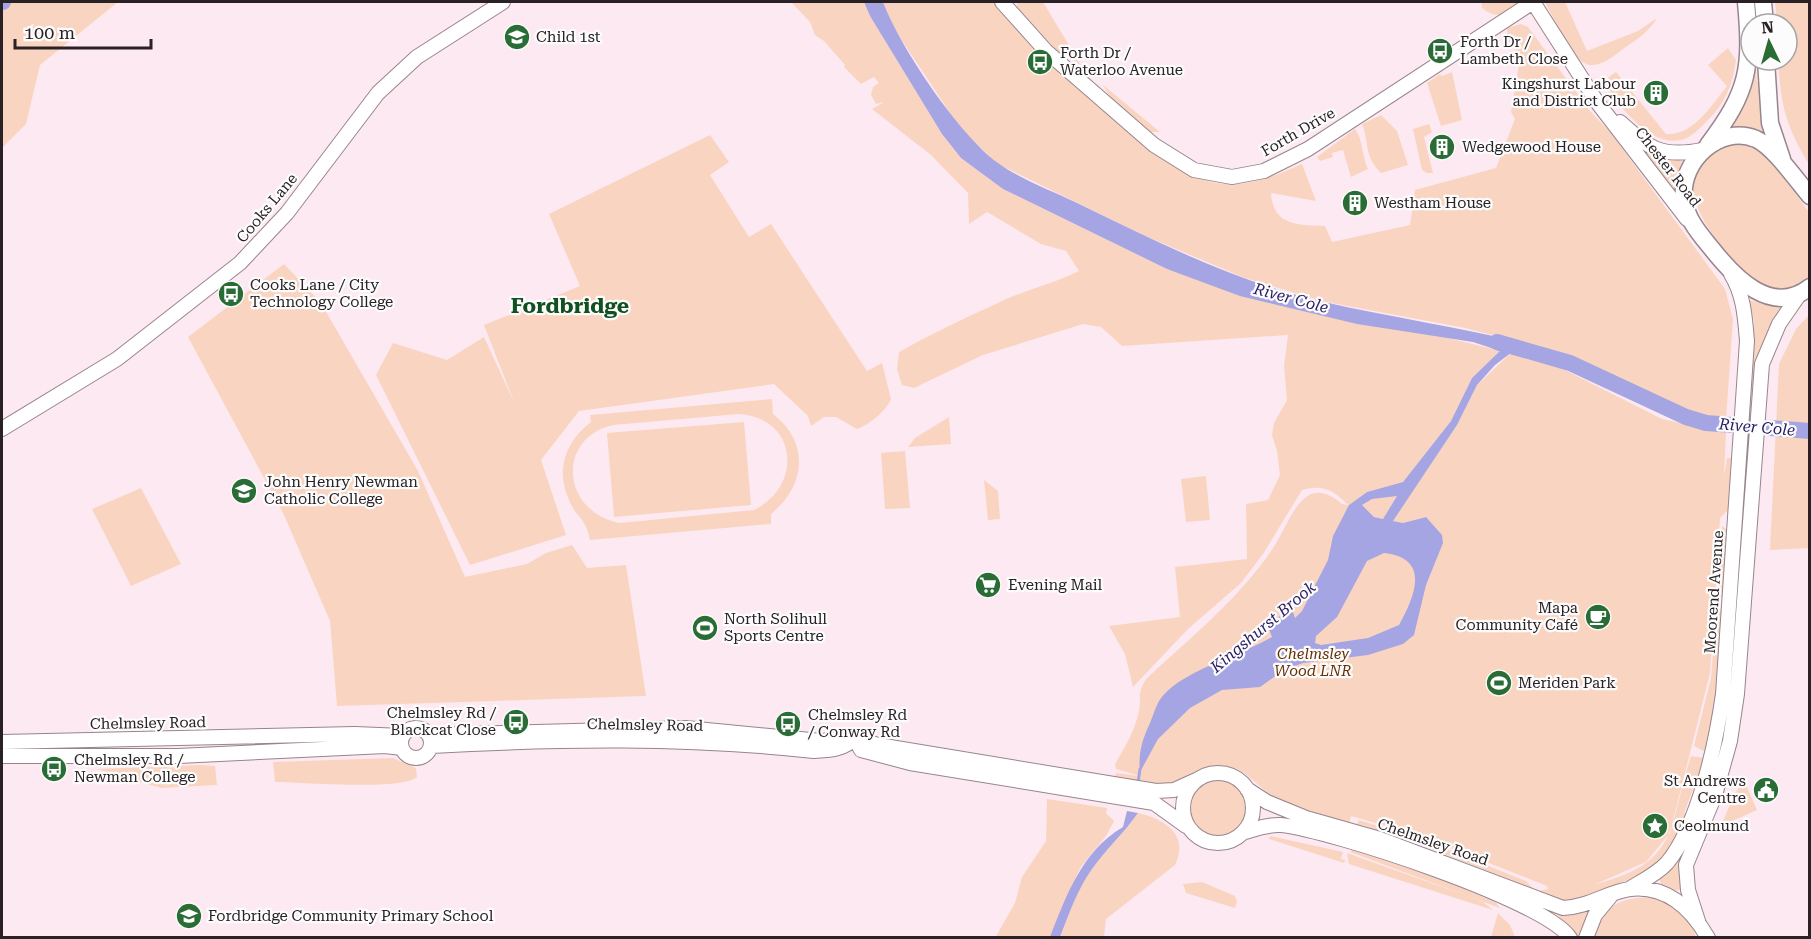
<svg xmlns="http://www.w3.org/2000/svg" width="1811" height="939" viewBox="0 0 1811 939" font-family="'Roboto Serif',serif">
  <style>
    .green { fill: #f9d5c1; fill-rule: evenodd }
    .water { fill: #a4a5e2; fill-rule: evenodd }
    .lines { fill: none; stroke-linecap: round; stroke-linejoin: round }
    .stream { stroke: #a4a5e2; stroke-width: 3 }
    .river { stroke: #a4a5e2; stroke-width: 16 }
    .secondary-casing { stroke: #97858d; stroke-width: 16 }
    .highway-casing { stroke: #97858d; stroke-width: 19 }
    .secondary { stroke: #fff; stroke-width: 14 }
    .highway { stroke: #fff; stroke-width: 16 }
    .labels { text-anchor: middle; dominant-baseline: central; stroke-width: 4.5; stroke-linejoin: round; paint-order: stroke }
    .poi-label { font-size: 15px; fill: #292125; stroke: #fcfcfc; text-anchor: start }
    .street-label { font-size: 15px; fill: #292125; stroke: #fcfcfc }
    .park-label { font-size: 15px; font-style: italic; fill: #673005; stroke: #fcfcfc }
    .water-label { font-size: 16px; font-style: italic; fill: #271d63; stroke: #fcfcfc }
    .district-label { font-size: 21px; font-weight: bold; fill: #125020; stroke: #fcfcfc }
  </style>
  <rect width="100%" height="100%" fill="#fde9f2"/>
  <path class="green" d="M 2,2 L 118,2 L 40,65 L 26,124 L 2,148 Z
    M 791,2 L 864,2 L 870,16 L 942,134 L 961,158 L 1003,189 L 1167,269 L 1501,351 L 1472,378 L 1451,421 L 1403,482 L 1367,492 L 1349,505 L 1369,524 L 1430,524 L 1426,517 L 1403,523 L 1392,521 L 1457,425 L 1477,385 L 1512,352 L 1530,355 L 1555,365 L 1662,419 L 1726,433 L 1724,475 L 1727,458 L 1734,458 L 1730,508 L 1720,518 L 1710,673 L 1670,833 L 1646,862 L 1596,884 C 1682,862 1668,825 1691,756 L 1705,758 L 1684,813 L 1686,814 L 1667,856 L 1647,873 L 1574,902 L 1536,895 L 1539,891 L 1548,889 L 1547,886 L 1421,836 L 1323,808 L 1351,816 L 1349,825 L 1346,821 C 1326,816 1300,814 1283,804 C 1263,793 1248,769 1226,766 C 1203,763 1188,784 1165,785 C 1150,786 1131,780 1115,777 L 1116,773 L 1140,776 L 1116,769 L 1115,764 C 1125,747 1135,731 1139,711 C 1142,695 1136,696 1146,679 C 1190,638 1240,598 1273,548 C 1284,533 1292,505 1309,495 C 1321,489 1333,496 1342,504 L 1348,505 C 1334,490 1322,484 1302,490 L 1263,554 L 1241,583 L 1188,629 L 1133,687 L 1125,654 L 1109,626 L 1180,617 L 1175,567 L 1247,559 L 1246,504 L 1268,500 L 1280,475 L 1277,451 L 1272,435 L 1274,423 L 1287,400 L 1284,366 L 1288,335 L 1122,346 L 1101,327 L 1083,324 L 983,355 L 914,388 L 902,385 L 897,369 L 899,352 C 931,334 964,318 998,303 C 1024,290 1053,284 1079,271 L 1066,251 L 1041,244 L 987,212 L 969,224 L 968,193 L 931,155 L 872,109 L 884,102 L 876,104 L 871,95 L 873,87 L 879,83 L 874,77 L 861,84 L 844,67 L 845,65 L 824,41 L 815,35 L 810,22 Z
    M 883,2 L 996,2 L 1147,147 C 1207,191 1235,195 1302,164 L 1316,201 L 1271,193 C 1273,226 1298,225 1325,226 L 1332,242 L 1410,225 L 1415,190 L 1496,168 L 1515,119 L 1511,112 L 1520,58 L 1507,38 L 1507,28 L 1521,24 L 1528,27 L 1590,111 L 1611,133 L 1725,289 L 1733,319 L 1726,420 L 1689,414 L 1542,348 L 1465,328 L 1321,301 L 1245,278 L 1143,235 L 998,164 L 962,131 L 891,24 Z
    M 1017,2 L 1043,2 L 1082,67 L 1073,59 L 1058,53 L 1017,12 Z
    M 1481,2 L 1518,2 C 1511,17 1494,19 1482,8 Z
    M 1545,2 L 1565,2 L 1587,51 L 1638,31 L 1657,18 C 1649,32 1636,40 1623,49 C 1614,56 1602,66 1590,65 C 1572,64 1553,16 1545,2 Z
    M 1775,2 L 1809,2 L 1809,164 C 1785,125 1781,105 1778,60 L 1787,60 L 1787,24 L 1777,24 Z
    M 1728,48 L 1736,60 C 1733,84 1725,104 1707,121 C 1699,129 1692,137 1681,140 C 1651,147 1619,107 1606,85 L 1609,77 L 1616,72 L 1666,134 C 1693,136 1712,105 1727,86 L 1708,65 Z
    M 1755,61 L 1757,82 L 1761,84 L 1767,134 L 1741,126 L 1728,128 L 1744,105 Z
    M 1452,72 L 1462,120 L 1441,126 L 1427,83 L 1440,74 L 1442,76 Z
    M 1103,85 L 1160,132 L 1149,132 L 1112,101 Z
    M 1381,115 L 1397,131 L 1408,165 L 1381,173 C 1363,155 1370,144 1362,124 Z
    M 1429,124 L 1432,132 L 1424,137 L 1433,173 L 1427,173 L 1422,170 L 1413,129 Z
    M 1355,129 C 1363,139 1362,157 1368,169 L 1351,177 L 1343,150 L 1332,153 L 1333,157 L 1320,161 L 1317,157 Z
    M 710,135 L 729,162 L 710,175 L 749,237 L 771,224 L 867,371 L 882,363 L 891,399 C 886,411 869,425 857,429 L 836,417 L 824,417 L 811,426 L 808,416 L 774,384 L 579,411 L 541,460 L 566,535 L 470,565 L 376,375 L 393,343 L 447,360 L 484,337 L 514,402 L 484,325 L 580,286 L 549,214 Z
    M 1737,144 L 1753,147 L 1768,157 L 1809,212 L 1809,277 C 1799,288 1778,292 1763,286 C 1748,280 1739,267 1729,255 C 1695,216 1665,162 1737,144 Z
    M 1642,150 L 1661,157 L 1683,158 L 1675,180 L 1675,194 Z
    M 284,264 L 321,303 L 418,471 L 465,577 L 527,564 L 546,553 L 572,545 L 587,568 L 626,565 L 646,696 L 337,706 L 330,621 L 284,515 L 188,337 Z
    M 1749,300 L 1772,306 L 1787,305 C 1764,334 1757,361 1751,396 L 1754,321 Z
    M 1809,315 L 1809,548 L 1770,550 L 1779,364 L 1796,329 Z
    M 772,399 L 773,414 C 810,442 806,486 771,514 L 771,524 L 590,540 C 585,516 577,519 569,500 C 555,470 566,441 591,422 L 590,415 ZM 739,414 C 797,418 804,485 754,510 L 620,523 C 561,512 556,438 613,425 Z
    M 949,417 L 951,444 L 908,447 L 915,438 Z
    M 744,422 L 751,505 L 614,517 L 607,433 Z
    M 905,451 L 910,508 L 885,509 L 881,453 Z
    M 1746,459 L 1749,459 L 1735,653 L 1726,737 L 1717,771 L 1680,867 L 1684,888 L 1673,892 L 1662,886 L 1659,878 L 1705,795 Z
    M 1206,476 L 1210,520 L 1186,522 L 1181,479 Z
    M 984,480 L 998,491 L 1000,519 L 988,520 Z
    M 141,488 L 181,564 L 131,586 L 92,509 Z
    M 1398,495 L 1383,519 L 1374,517 L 1362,505 L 1372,499 Z
    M 1722,526 L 1729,531 L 1725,594 L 1718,600 Z
    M 1717,607 L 1724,613 L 1717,701 L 1708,745 L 1704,751 L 1694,746 L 1711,678 Z
    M 393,758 L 416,768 L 417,777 C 400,791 302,782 275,782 L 273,762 Z
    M 201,765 L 215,766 L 217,785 L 161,788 L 97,769 Z
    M1190 807a30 30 0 1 1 60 0a30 30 0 1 1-60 0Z
    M 1744,780 L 1757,810 L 1721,826 L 1734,795 Z
    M 1047,799 L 1107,808 L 1106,813 L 1114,821 L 1106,836 L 1080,868 L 1050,937 L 995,938 L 1015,903 L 1022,877 L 1046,841 Z
    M 1138,813 C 1164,819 1190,834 1175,865 L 1106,919 L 1104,937 L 1060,938 C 1069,914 1077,889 1092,869 C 1106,849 1124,833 1138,813 Z
    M 1359,820 L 1426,841 L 1526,881 L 1533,888 L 1531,892 L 1529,887 L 1408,840 L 1362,825 L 1355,827 Z
    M 1270,836 L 1343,852 L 1341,859 L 1345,860 L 1344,863 L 1269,839 Z
    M 1353,849 L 1451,883 L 1495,902 L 1500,908 L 1350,852 Z
    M 1347,853 L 1482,901 L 1493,910 L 1349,864 Z
    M 1202,882 L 1235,896 L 1237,901 L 1235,908 L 1186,893 L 1183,884 Z
    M 1653,897 C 1674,902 1690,916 1696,937 L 1593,938 C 1605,904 1618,898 1653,897 Z
    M 1534,904 L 1589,908 L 1591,911 L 1577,937 L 1559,916 Z
    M 1498,913 L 1510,925 L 1515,937 L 1491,937 Z"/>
  <path class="water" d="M 864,2 L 883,2 C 900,47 959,135 998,163 C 1020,179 1050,190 1075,202 C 1155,241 1236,282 1324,302 C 1390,317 1458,327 1524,343 L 1495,365 L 1477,385 L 1457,425 L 1393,521 L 1403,523 L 1426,517 L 1442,535 L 1443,543 L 1426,585 L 1414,635 L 1403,644 L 1368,655 L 1303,663 L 1284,670 L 1260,687 L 1222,690 L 1190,708 L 1158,739 L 1140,772 C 1138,754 1142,740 1150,723 C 1153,716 1155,708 1159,701 C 1177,672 1242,655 1272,637 L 1269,629 L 1272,621 L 1292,609 L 1295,618 L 1302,611 L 1328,560 L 1333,536 L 1349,505 L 1367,492 L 1403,482 L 1451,421 L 1472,378 L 1500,351 L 1473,342 L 1357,324 L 1240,296 L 1167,269 L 1003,189 L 961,158 L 942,134 L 870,16 ZM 1397,496 L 1383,519 L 1374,517 L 1362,505 L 1372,499 ZM 1384,553 C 1431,558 1415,596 1399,625 L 1368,638 L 1321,645 L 1315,643 L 1316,636 L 1337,617 L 1367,561 Z
    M 1127,811 L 1138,813 C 1124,833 1106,849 1092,869 C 1077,890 1069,914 1060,937 L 1050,937 C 1066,896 1082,851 1123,827 Z"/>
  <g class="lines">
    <path class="stream" d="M 1138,783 L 1140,769"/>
    <path class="river" d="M 2,2 L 3,2
      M 1497,342 L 1570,363 L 1686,417 L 1706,423 L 1810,431"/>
    <g class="secondary-casing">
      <path id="secondary" d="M 1002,2 L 1046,51 L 1154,145 L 1194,170 L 1232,177 L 1264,171 L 1308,149 L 1533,2
        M 1533,2 L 1597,102 L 1687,219
        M 1620,122 C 1650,149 1661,158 1703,150
        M 2,429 L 117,359 L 240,263 L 287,213 L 378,93 L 417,57 L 503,2
        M401 743a15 15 0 1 1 30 0a15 15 0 1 1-30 0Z
        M 429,735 L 686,728 L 821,741 L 855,738 L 878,745 L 1156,791 L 1174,790 L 1196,780
        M 2,742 L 355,734 L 403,736
        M 431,746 C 559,739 686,737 814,751 C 830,750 843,750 855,738 L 861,750 L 910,763 L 1154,803 L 1186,826
        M 2,756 L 178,756 L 385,746 L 402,748
        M1183 808a35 35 0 1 1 70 0a35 35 0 1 1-70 0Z
        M 1247,789 L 1267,802 L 1306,818 L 1380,839 L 1563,908 C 1588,907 1608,892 1630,889 C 1666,885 1691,908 1708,938
        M 1245,832 C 1256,829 1269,824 1281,825 C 1330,830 1545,900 1570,938
        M 1629,889 C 1642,881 1657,874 1667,863 C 1699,824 1716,743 1723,694 L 1747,341 C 1745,318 1744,295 1731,274
        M 1698,921 L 1688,890 L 1686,865 L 1715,795 L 1730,741 L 1737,694 L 1762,364 L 1779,324 L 1799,295
        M 1586,938 L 1595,915 L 1610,897"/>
    </g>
    <g class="highway-casing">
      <path id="highway" d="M 1763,2 L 1765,24
        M 1766,60 L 1770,123 L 1782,159
        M 1708,145 C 1749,91 1752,68 1746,2
        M 1810,196 C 1797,181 1774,147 1756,139 C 1720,124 1680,161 1684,198 C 1686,219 1699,233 1712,249 C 1735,278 1772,317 1810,287"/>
    </g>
    <use href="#secondary" class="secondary"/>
    <use href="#highway" class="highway"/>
  </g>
  <defs>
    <g id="school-disc" transform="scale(1.35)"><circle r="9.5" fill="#2a6c36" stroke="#fcfcfc"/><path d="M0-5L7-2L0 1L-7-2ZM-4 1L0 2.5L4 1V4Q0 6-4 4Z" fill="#fff"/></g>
    <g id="bus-disc" transform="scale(1.35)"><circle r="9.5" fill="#2a6c36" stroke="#fcfcfc"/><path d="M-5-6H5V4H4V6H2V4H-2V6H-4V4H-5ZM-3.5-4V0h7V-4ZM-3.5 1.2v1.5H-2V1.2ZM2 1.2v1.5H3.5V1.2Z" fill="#fff"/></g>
    <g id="building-disc" transform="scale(1.35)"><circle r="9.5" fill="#2a6c36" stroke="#fcfcfc"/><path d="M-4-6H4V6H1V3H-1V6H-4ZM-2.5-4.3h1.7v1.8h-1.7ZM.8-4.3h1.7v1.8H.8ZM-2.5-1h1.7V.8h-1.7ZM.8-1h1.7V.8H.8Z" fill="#fff"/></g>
    <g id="supermarket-disc" transform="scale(1.35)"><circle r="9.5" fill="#2a6c36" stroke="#fcfcfc"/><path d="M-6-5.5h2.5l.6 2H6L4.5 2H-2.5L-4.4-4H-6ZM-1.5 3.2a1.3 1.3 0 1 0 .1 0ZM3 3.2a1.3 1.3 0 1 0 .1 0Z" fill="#fff"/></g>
    <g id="cafe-disc" transform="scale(1.35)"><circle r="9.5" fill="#2a6c36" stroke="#fcfcfc"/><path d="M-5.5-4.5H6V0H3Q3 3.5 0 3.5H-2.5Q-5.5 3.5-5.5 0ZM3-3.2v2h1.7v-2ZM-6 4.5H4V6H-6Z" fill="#fff"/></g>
    <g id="stadium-disc" transform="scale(1.35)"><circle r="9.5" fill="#2a6c36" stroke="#fcfcfc"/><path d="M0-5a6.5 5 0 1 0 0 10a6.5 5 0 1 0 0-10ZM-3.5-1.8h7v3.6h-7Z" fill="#fff"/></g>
    <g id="civic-disc" transform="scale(1.35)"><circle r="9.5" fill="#2a6c36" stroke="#fcfcfc"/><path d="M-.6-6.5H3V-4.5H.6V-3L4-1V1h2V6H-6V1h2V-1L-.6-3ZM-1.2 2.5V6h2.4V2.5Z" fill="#fff"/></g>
    <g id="sight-disc" transform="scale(1.35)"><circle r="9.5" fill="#2a6c36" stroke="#fcfcfc"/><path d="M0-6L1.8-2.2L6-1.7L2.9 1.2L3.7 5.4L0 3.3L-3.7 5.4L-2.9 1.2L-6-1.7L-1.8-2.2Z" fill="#fff"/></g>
  </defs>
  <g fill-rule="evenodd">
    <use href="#school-disc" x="517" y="37"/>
    <use href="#bus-disc" x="1440" y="51"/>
    <use href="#bus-disc" x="1040" y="62"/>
    <use href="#building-disc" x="1656" y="93"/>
    <use href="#building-disc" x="1442" y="147"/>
    <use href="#building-disc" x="1355" y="203"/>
    <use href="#bus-disc" x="231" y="294"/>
    <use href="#school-disc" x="244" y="491"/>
    <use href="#supermarket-disc" x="988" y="585"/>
    <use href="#cafe-disc" x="1598" y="617"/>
    <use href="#stadium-disc" x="705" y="628"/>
    <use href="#stadium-disc" x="1499" y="683"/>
    <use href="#bus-disc" x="516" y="722"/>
    <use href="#bus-disc" x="788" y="724"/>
    <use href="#bus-disc" x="54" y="769"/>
    <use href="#civic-disc" x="1766" y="790"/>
    <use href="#sight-disc" x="1655" y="826"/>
    <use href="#school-disc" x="189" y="916"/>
  </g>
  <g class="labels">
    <g class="poi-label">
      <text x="536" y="37">Child 1st</text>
      <text x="1460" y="42">Forth Dr /<tspan x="1460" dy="17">Lambeth Close</tspan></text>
      <text x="1060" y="53">Forth Dr /<tspan x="1060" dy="17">Waterloo Avenue</tspan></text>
      <text x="1636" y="84" text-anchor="end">Kingshurst Labour<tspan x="1636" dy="17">and District Club</tspan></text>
      <text x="1462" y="147">Wedgewood House</text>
      <text x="1374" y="203">Westham House</text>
      <text x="250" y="285">Cooks Lane / City<tspan x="250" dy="17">Technology College</tspan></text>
      <text x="264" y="482">John Henry Newman<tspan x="264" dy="17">Catholic College</tspan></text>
      <text x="1008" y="585">Evening Mail</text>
      <text x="1578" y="608" text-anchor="end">Mapa<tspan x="1578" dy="17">Community Café</tspan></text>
      <text x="724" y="619">North Solihull<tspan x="724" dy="17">Sports Centre</tspan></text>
      <text x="1518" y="683">Meriden Park</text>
      <text x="496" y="713" text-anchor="end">Chelmsley Rd /<tspan x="496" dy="17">Blackcat Close</tspan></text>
      <text x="808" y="715">Chelmsley Rd<tspan x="808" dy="17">/ Conway Rd</tspan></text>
      <text x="74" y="760">Chelmsley Rd /<tspan x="74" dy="17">Newman College</tspan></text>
      <text x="1746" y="781" text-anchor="end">St Andrews<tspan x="1746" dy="17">Centre</tspan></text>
      <text x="1674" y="826">Ceolmund</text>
      <text x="208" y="916">Fordbridge Community Primary School</text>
    </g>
    <g class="street-label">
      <text transform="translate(1298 132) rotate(-30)">Forth Drive</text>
      <text transform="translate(1668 167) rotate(52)">Chester Road</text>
      <text transform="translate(267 208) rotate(-50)">Cooks Lane</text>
      <text transform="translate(1714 592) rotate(-86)">Moorend Avenue</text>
      <text transform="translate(148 723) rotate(-1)">Chelmsley Road</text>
      <text transform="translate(645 725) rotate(1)">Chelmsley Road</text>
      <text transform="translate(1433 842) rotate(19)">Chelmsley Road</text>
    </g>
    <g class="park-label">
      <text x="1313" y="654">Chelmsley<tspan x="1313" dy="17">Wood LNR</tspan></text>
    </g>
    <g class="water-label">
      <text transform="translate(1291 298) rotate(15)">River Cole</text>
      <text transform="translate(1757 427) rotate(5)">River Cole</text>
      <text transform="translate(1263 627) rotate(-40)">Kingshurst Brook</text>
    </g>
    <g class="district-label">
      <text x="570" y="306">Fordbridge</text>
    </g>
  </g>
  <rect width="1811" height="939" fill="none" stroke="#292125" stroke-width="6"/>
  <g transform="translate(1769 42) rotate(355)"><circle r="28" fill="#fcfcfc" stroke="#a8a4a6" stroke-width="1.5"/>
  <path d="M0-4.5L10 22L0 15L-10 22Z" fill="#2a6c36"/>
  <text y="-9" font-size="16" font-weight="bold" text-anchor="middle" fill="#292125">N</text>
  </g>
  <path d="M15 39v9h136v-9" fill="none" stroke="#292125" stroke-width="3"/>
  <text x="24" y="39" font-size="18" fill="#292125" stroke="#fcfcfc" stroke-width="4.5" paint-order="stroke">100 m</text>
</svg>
